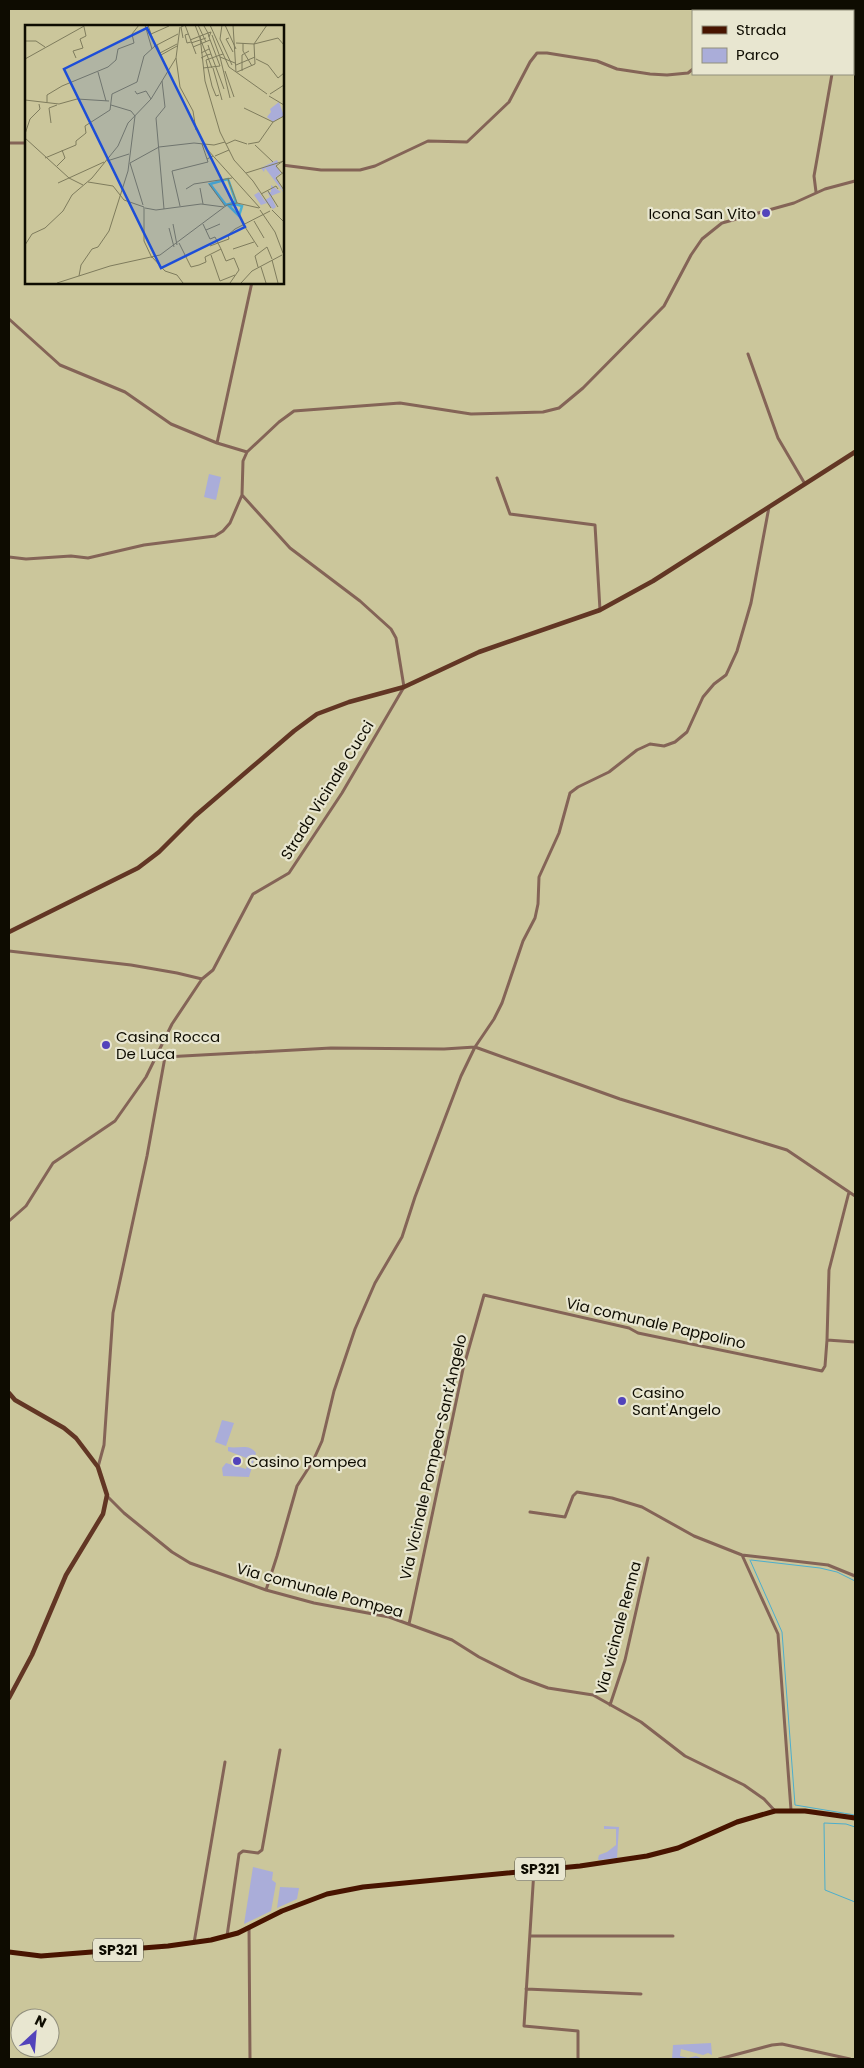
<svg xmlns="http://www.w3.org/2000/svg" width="864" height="2068" viewBox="0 0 864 2068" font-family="Poppins,sans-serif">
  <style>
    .green { fill: #aaadd9 }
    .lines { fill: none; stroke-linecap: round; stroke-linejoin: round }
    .stream { stroke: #4caecd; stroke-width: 1 }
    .street { stroke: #846457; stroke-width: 3 }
    .secondary { stroke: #623624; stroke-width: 4.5 }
    .primary { stroke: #481400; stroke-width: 5 }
    .poi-dot { fill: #5243bb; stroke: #e8e6d0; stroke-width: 2 }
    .labels { text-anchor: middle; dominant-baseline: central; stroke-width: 4.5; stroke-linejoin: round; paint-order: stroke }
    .shield { fill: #e8e6d0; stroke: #4f4d3f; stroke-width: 1 }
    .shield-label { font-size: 14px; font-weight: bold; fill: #0e0c01 }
    .poi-label { font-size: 15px; fill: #0e0c01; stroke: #e8e6d0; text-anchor: start }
    .street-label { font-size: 15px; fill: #0e0c01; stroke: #e8e6d0 }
    .inset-river { fill: none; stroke: #4caecd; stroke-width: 2.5 }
    .inset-road { fill: none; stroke: #7f7c5d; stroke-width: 1 }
    .view { fill: #1d4ed8; fill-opacity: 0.15; stroke: #1d4ed8; stroke-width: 2.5 }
    .inset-edge { fill: none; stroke: #0e0c01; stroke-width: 2.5 }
  </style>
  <rect width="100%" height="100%" fill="#cbc69b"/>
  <path class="green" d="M 209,474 L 221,477 L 216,500 L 204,497 Z
    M 222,1420 L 234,1423 L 226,1446 L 215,1442 Z
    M 228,1447 C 239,1449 249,1443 256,1453 L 249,1477 L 223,1476 L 222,1468 L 226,1463 L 246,1469 L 249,1459 L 228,1451 Z
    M 604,1826 L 619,1827 L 617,1858 L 599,1860 L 598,1859 L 599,1855 L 607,1852 L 616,1845 L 616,1829 L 604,1829 Z
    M 253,1867 L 273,1872 L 272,1880 L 276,1883 L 271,1911 L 244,1924 Z
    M 280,1887 L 299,1888 L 297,1899 L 277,1908 Z
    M 711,2043 L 712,2055 L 708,2053 L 703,2055 L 681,2049 L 680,2056 L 688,2058 L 696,2056 L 703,2059 L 672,2059 L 673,2045 Z"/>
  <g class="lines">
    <path class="stream" d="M 750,1560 L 782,1632 L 795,1805 L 855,1815
      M 751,1560 L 820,1568 L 837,1572 L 855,1581
      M 855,1827 L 846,1824 L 824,1823 L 825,1890 L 855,1902"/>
    <path class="street" d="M 698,11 L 698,9
      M 775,11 L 775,9
      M 844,11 L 845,9
      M 9,143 L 26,143
      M 282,165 L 321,170 L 360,170 L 375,166 L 428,141 L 467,142 L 509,102 L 530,62 L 537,53 L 547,53 L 597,61 L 617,69 L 650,74 L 667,75 L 688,73 L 693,69
      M 816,192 L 814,176 L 832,74
      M 9,319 L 60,365 L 125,392 L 171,424 L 217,443 L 247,452
      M 748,354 L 778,438 L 805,484
      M 217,443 L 252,282
      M 497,478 L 510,514 L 595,525 L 600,610
      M 9,557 L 26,559 L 71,556 L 88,558 L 144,545 L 215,536 L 223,531 L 230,523 L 242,495 L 243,461 L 247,452 L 279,422 L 294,411 L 400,403 L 471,414 L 543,412 L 559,408 L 583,388 L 664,306 L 691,255 L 702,239 L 722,223 L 794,203 L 825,189 L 855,181
      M 9,951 L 131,965 L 177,973 L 202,979
      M 9,1221 L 26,1206 L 53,1163 L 115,1121 L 146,1077 L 172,1024 L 202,979 L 213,970 L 253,894 L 289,873 L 342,793 L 404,687 L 396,638 L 391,629 L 360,601 L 290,548 L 242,495
      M 827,1340 L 829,1270 L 849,1192
      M 98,1467 L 104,1445 L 113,1313 L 147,1156 L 165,1057 L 331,1048 L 444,1049 L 475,1047 L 620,1099 L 787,1150 L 855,1196
      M 107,1496 L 124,1513 L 172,1552 L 190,1563 L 266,1590 L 314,1603 L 389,1617 L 452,1640 L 479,1657 L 521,1678 L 548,1688 L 593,1695 L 641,1722 L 685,1756 L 744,1785 L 764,1799 L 775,1811
      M 530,1512 L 565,1517 L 573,1496 L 577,1492 L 612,1498 L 642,1507 L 694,1536 L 742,1555 L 828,1565 L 855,1576
      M 742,1555 L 778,1634 L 791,1810
      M 266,1590 L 277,1556 L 297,1486 L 313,1461 L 322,1441 L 334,1391 L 355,1329 L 375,1283 L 402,1237 L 415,1197 L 461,1076 L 475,1047 L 494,1019 L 502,1003 L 523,941 L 535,918 L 538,904 L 539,877 L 559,833 L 570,793 L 578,787 L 609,772 L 637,750 L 650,744 L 664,746 L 675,742 L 687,732 L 703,697 L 714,684 L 726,675 L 737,651 L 751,603 L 769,507
      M 409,1624 L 463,1369 L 484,1295 L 629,1328 L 638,1333 L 822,1371 L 825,1366 L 827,1340 L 855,1342
      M 610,1705 L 625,1660 L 648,1558
      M 534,1870 L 524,2026 L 578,2031 L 578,2059
      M 249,1927 L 250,2059
      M 227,1936 L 239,1854 L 243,1851 L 258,1853 L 262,1850 L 280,1750
      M 530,1936 L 673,1936
      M 194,1943 L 225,1762
      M 526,1989 L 641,1994
      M 719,2059 L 772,2045 L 782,2044 L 850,2059"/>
    <path class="secondary" d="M 9,932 L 138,868 L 159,852 L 195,816 L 294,731 L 317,714 L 349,702 L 404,687 L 479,652 L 600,610 L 653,581 L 855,452
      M 9,1393 L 15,1400 L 64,1428 L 76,1438 L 98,1467 L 107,1495 L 103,1514 L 66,1575 L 32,1655 L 9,1698"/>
    <path class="primary" d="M 9,1952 L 41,1956 L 168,1946 L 211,1940 L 238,1933 L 282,1911 L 327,1894 L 363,1887 L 580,1866 L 647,1856 L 678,1848 L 737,1822 L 775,1811 L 805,1811 L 855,1818"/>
  </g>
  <g class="poi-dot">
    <circle cx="766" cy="213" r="5"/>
    <circle cx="106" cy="1045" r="5"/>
    <circle cx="622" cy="1401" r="5"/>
    <circle cx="237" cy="1461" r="5"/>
  </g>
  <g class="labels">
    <g class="shield">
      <rect x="515" y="1857.5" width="50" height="23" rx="4"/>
      <rect x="93" y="1938.5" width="50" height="23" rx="4"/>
    </g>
    <g class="shield-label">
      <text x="540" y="1869">SP321</text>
      <text x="118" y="1950">SP321</text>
    </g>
    <g class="poi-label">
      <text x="756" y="213" text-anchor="end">Icona San Vito</text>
      <text x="116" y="1036">Casina Rocca<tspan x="116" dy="17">De Luca</tspan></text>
      <text x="632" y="1392">Casino<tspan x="632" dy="17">Sant'Angelo</tspan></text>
      <text x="247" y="1461">Casino Pompea</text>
    </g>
    <g class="street-label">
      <text transform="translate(327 790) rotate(-58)">Strada Vicinale Cucci</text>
      <text transform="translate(656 1323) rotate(13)">Via comunale Pappolino</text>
      <text transform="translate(433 1457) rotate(-77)">Via Vicinale Pompea-Sant'Angelo</text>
      <text transform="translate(320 1590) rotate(15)">Via comunale Pompea</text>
      <text transform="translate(618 1628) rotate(-75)">Via vicinale Renna</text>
    </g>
  </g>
  <g transform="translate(25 25)">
    <rect width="259" height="259" fill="#cbc69b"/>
    <path d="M 254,77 L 259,91 L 248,97 L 242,92 L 246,87 L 245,84 ZM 252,135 L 253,137 L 251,141 L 256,148 L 251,152 L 259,168 L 240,143 L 239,147 L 236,143 ZM 246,160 L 256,167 L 246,171 L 251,182 L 248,184 L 242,178 L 236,180 L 229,170 L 234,167 L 241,178 L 240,175 L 245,172 L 243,168 L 237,169 L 246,167 Z" fill="#aaadd9"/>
    <path class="inset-river" d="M 203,154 L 211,177 L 201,180 L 185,159 ZM 210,179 L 217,181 L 214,191 L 204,181 Z"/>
    <path class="inset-road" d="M 120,0 L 127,24M 123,0 L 130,21M 160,0 L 171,29M 170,0 L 180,26 L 176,28M 173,0 L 181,17M 185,0 L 204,42 L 242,69M 197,0 L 195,14 L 207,40M 200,0 L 211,24M 208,0 L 211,47M 126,9 L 144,1M 163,9 L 160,10 L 162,18 L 166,17M 187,10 L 195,32 L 210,38M 175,11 L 180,56 L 195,107 L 209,135 L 228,156 L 246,183M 158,13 L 156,2 L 160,0M 204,13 L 201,14 L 208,27M 165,15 L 183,8 L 179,1M 0,16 L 11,16 L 20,22M 166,18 L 181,13M 211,18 L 229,19 L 253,13 L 259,20M 218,18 L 218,26 L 227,41M 229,19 L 242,0M 132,20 L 136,30 L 152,21M 183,20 L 186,29 L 182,30 L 180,26 L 184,24M 168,22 L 185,15M 135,28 L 152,19M 186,29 L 199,64M 195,32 L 205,73M 51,33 L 48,26 L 58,23 L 55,14 L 61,11 L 59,2M 151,33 L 155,62 L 168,86 L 171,105M 176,33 L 182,30 L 187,43M 0,34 L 61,0M 231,34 L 243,40 L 253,53 L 259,48M 181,35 L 187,61 L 191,71 L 194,70M 181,35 L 198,29M 211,40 L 230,32M 178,43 L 195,41 L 184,12 L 186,7 L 183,8 L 184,12M 188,43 L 197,75M 200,46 L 209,72M 217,46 L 217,30 L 224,26M 73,47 L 81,76M 212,47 L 230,39 L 229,19M 137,56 L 140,82 L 131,93 L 139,184M 110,66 L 112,69 L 121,66 L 126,74M 245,69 L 259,60M 244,71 L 259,80M 0,75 L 34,79 L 52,74 L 84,76M 22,77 L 22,70 L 37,61 L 83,42 L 91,35 L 93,24 L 109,18 L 107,9 L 114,0M 219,83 L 248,97M 26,98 L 24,83 L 32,80M 0,109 L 5,94 L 15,84 L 14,79M 0,113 L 44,153 L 58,160M 177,119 L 182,134M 201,119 L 210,115 L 222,119M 223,119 L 234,117 L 248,97 L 259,91M 230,120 L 248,137M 181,123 L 235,183M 190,131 L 204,125M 20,133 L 51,120 L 51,116 L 61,108 L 60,101 L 85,85 L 87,69 L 112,57 L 119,31 L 130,21 L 153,9M 82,136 L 104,129M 32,141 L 40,133 L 37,125M 259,147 L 251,153 L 259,165M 221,148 L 259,136M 257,148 L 251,141 L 258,136M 203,154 L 212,178M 63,157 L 88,161 L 99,175 L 119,182 L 119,216 L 127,233M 33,158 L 79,137M 184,159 L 200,181M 175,163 L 178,179M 161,164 L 169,159 L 207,153M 243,166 L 253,182M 236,169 L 251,161 L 253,164M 118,180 L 105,138 L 134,122 L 169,118 L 189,120 L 200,117M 155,181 L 147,146 L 183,137 L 182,134 L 188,131M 120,183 L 131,185 L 176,179 L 199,182M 235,185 L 250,207 L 258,228M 247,185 L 259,197M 229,196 L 239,213M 148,199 L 152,220M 178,199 L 185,214 L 190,212 L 193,218 L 185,221M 220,202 L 233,222M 144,203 L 149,222M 181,205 L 195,199M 154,218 L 166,242 L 174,240 L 181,237 L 180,232 L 196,224 L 193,218 L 204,214 L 203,210 L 210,204 L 245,186M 0,220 L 7,209 L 20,203 L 38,186 L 47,170 L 67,153 L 93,121 L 103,98 L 126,74 L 151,33 L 155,2M 196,224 L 201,236 L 209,233 L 214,245 L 205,258M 208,224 L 229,217M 186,230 L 195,256 L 210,250M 127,232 L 140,246 L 152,250 L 158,258M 247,235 L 253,258M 233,242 L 230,231 L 242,222 L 247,234M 236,242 L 241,258M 54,251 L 56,240 L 67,224 L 73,222 L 84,206 L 103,146 L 110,91 L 106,86 L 86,80M 32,258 L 85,241 L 135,230 L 202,180 L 212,178 L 234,183M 216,258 L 227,246 L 257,230"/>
    <path class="view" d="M 122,3 L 220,202 L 136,243 L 39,44 Z"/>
    <rect width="259" height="259" class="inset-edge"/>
  </g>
  <rect width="864" height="2068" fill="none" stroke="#0e0c01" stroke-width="20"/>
  <rect x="692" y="10" width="162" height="65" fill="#e8e6d0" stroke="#918f7d"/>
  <rect x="702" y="26" width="25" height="8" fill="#481400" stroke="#918f7d"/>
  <text x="736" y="35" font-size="15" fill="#0e0c01">Strada</text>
  <rect x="702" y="48" width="25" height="15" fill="#aaadd9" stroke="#918f7d"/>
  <text x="736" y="60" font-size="15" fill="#0e0c01">Parco</text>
  <g transform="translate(35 2033) rotate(26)"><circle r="24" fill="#e8e6d0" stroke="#918f7d"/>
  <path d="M0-4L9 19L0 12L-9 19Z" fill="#5243bb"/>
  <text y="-8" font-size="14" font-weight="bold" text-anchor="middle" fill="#0e0c01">N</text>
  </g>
</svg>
